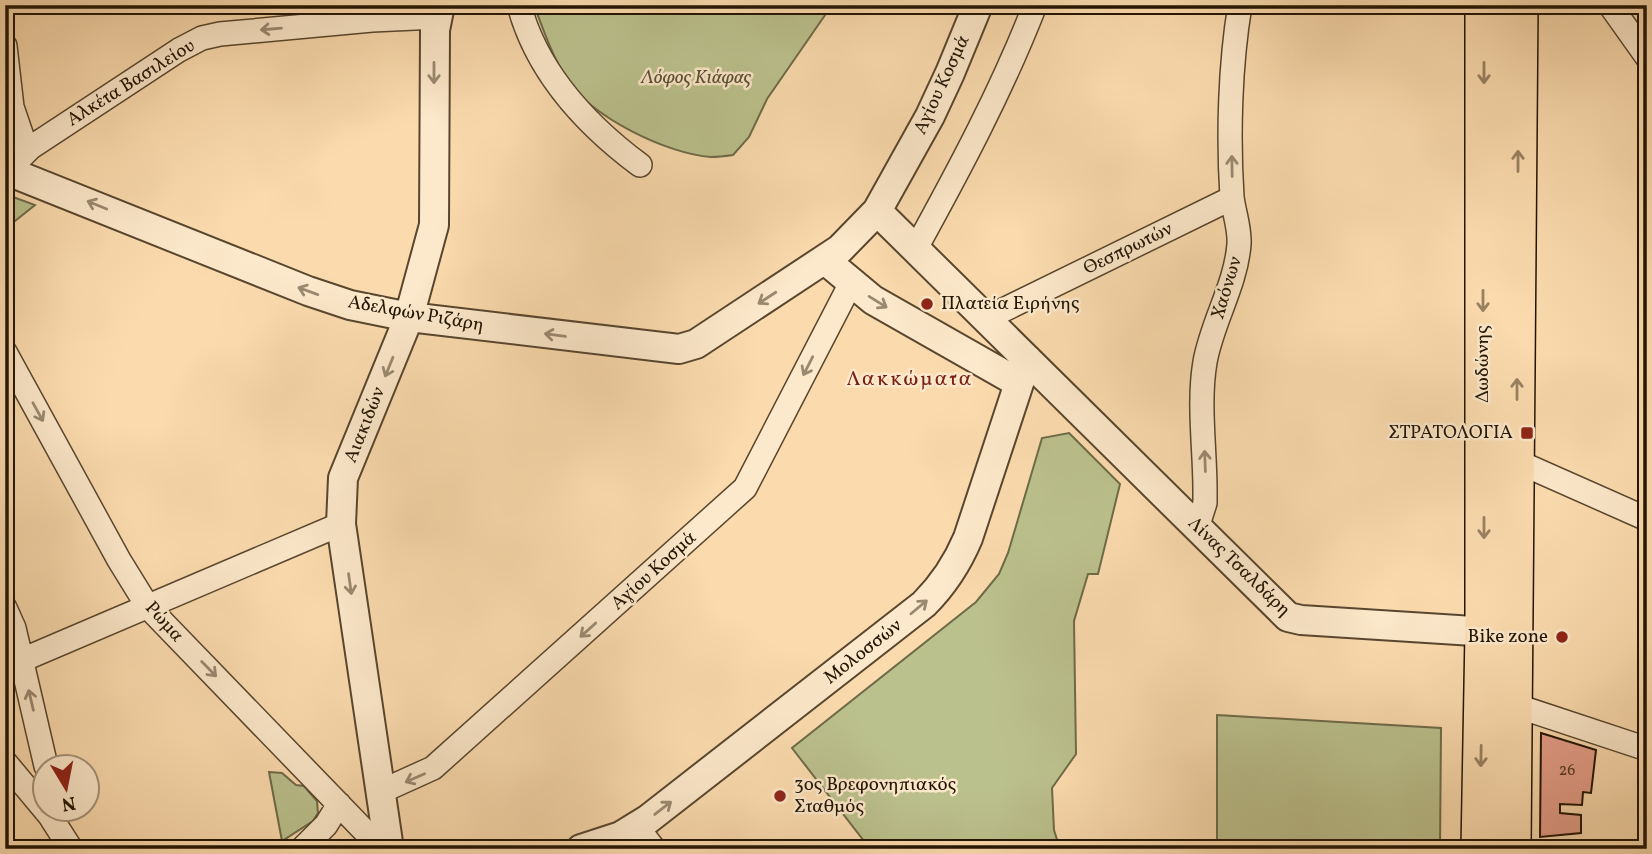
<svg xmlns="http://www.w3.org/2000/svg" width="1652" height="854" viewBox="0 0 1652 854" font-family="Vollkorn,serif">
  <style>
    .green { fill: #bbc18d; stroke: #6e6b48; stroke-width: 2 }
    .building { fill: #e59e89; stroke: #221504; stroke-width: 2 }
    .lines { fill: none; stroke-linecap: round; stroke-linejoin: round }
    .minor-casing { stroke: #58462e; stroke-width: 26 }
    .tertiary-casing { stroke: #58462e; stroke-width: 32 }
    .primary-casing { stroke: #221504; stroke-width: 40 }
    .minor { stroke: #fce8ca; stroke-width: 23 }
    .tertiary { stroke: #fce8ca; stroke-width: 28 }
    .primary { stroke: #fbdbae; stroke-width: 37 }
    .oneway { stroke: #9a8971 }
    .oneway2 { stroke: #998262 }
    .poi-dot { fill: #8f2418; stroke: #fce8ca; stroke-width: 2.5 }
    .labels { text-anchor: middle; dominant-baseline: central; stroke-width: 5; stroke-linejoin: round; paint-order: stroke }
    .number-label { font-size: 16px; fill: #533725 }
    .park-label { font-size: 19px; font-style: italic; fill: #585134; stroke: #fce8ca }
    .street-label { font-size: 19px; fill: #221504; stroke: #fce8ca }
    .poi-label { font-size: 19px; fill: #221504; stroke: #fce8ca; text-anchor: start }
    .neighbourhood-label { font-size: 21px; letter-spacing: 2px; fill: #7a1f14; stroke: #fce8ca }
  </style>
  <rect width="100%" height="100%" fill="#fbdbae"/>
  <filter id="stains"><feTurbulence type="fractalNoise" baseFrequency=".00286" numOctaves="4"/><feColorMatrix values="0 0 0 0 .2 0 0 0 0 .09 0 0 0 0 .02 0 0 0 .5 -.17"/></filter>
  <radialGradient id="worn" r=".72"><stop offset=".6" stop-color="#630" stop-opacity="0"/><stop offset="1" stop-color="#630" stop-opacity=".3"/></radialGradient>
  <path class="green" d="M 534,5 L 832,5 L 767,99 L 749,137 L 733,155 C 726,156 718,157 711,157 C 667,154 591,117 567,79 C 553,58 543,29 534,5 Z
    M 5,194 L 35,205 L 5,229 Z
    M 1069,433 L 1120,484 L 1098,574 L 1088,574 L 1074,621 L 1076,754 L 1052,788 L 1054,830 L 1060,849 L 863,849 L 867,845 L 792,748 L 976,602 L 999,574 L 1008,553 L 1042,438 Z
    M 1217,715 L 1441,728 L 1440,849 L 1217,849 Z
    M 269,772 L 282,773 L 296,785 L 304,786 L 317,801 L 318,813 L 313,821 L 282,841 Z"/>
  <path class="building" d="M 1541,733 L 1596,750 L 1591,793 L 1583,792 L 1582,805 L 1560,804 L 1560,813 L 1581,815 L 1581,833 L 1540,837 Z"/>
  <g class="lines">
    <g class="minor-casing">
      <path id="minor" d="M 519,5 C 537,72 585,124 640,165
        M 1610,5 L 1647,57
        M 5,46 L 12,107 L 27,151
        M 8,170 L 30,148 L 179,50 L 202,38 L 220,34 L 372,20 L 437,17
        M 915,250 C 959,170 1002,90 1035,5
        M 985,319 L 1232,198
        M 5,352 L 119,560 L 148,607 L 382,849
        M 1516,461 L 1647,519
        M 1197,528 L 1205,503 L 1205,490 C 1205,449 1198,403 1205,362 C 1212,322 1236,285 1239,244 C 1240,228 1234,213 1232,197 C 1228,136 1230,65 1240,5
        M 5,608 L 14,628 L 46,766
        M 22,660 L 341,524
        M 1514,705 L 1647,749
        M 5,762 L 50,816 L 71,849
        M 380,792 L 433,768 L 745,488 L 851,283
        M 637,827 L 654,849
        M 302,849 L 326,825 L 339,804"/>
    </g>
    <g class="tertiary-casing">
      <path id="tertiary" d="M 5,170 L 308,291 L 350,305 L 409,317 L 679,349 L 696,344 L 840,249 L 877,211 L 930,116 L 950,73 L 978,5
        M 877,211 L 1288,617 L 1301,620 L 1505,633
        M 825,260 L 873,300 L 1019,383
        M 389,849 L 341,524 L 343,478 L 409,317 L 434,225 L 435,30 L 440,5
        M 581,849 L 621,836 L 647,820 L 924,604 C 944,584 957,564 968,538 L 1027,359"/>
    </g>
    <g class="primary-casing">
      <path id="primary" d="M 1480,849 L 1484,632 L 1484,5
        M 1512,849 L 1519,5"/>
    </g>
    <use href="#minor" class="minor"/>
    <use href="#tertiary" class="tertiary"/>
    <use href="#primary" class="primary"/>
  </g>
  <defs><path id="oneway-shaft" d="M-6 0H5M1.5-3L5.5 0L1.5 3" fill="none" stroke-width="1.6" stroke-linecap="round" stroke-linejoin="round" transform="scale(1.75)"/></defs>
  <g class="oneway">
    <use href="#oneway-shaft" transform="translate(271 29) rotate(175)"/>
    <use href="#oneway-shaft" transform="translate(434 73) rotate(90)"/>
    <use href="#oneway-shaft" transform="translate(1232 166) rotate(-91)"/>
    <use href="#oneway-shaft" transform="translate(97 205) rotate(-158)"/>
    <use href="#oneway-shaft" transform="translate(308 291) rotate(-160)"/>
    <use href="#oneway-shaft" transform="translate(767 298) rotate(147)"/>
    <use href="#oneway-shaft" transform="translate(878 302) rotate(32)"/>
    <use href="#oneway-shaft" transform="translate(555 335) rotate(-173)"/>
    <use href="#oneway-shaft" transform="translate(808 366) rotate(117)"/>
    <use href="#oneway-shaft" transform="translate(389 367) rotate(112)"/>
    <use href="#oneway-shaft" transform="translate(38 412) rotate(61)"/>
    <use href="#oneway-shaft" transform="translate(1205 461) rotate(-92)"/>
    <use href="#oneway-shaft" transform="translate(350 584) rotate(82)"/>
    <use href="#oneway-shaft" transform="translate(919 607) rotate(-40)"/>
    <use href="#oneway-shaft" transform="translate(588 630) rotate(138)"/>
    <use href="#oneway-shaft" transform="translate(209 669) rotate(46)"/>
    <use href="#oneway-shaft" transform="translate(31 700) rotate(-103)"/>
    <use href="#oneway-shaft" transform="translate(415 778) rotate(156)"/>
    <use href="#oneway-shaft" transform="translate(663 808) rotate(-38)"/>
  </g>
  <g class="oneway2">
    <use href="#oneway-shaft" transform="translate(1484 73) rotate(90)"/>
    <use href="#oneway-shaft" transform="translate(1518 161) rotate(-90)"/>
    <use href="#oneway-shaft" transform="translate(1483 301) rotate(90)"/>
    <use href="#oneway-shaft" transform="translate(1517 389) rotate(-90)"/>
    <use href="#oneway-shaft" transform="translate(1484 528) rotate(90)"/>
    <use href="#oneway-shaft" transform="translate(1481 756) rotate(91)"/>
  </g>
  <g class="poi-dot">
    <circle cx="927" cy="304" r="7"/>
    <rect x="1520" y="426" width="14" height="14" rx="3.5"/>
    <circle cx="1562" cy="637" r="7"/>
    <circle cx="780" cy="796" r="7"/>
  </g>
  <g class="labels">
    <g class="number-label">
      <text x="1567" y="771">26</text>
    </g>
    <g class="park-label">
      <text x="696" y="78">Λόφος Κιάφας</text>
    </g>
    <g class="street-label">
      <text transform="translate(131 83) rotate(-32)">Αλκέτα Βασιλείου</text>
      <text transform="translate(942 85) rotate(-65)">Αγίου Κοσμά</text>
      <text transform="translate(1128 249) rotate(-26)">Θεσπρωτών</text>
      <text transform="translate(1227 288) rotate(-73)">Χαόνων</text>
      <text transform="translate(416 314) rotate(10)">Αδελφών Ριζάρη</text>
      <text transform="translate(1483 364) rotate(-90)">Δωδώνης</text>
      <text transform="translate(365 425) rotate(-68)">Αιακιδών</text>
      <text transform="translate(1239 567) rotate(44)">Λίνας Τσαλδάρη</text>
      <text transform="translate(654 571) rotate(-42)">Αγίου Κοσμά</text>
      <text transform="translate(164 622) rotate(48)">Ρώμα</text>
      <text transform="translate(863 652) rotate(-38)">Μολοσσών</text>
    </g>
    <g class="poi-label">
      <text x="941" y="304">Πλατεία Ειρήνης</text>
      <text x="1513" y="433" text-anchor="end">ΣΤΡΑΤΟΛΟΓΙΑ</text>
      <text x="1548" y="637" text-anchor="end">Bike zone</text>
      <text x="794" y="785">3ος Βρεφονηπιακός<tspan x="794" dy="22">Σταθμός</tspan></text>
    </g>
    <g class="neighbourhood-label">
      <text x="910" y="379">Λακκώματα</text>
    </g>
  </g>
  <rect width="1652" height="854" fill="none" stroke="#fbdbae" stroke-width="28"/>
  <rect x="7" y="7" width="1638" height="840" fill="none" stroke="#221504" stroke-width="3.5"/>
  <rect x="14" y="14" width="1624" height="826" fill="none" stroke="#221504" stroke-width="2"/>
  <g transform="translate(66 788) rotate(170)"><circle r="33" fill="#fce8ca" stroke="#a5947b" stroke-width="2"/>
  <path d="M0-5L12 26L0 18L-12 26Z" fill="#8f2418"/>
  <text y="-10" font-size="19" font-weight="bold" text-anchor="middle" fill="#221504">N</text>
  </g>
  <rect width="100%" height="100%" filter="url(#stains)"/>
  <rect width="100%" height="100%" fill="url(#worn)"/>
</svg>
